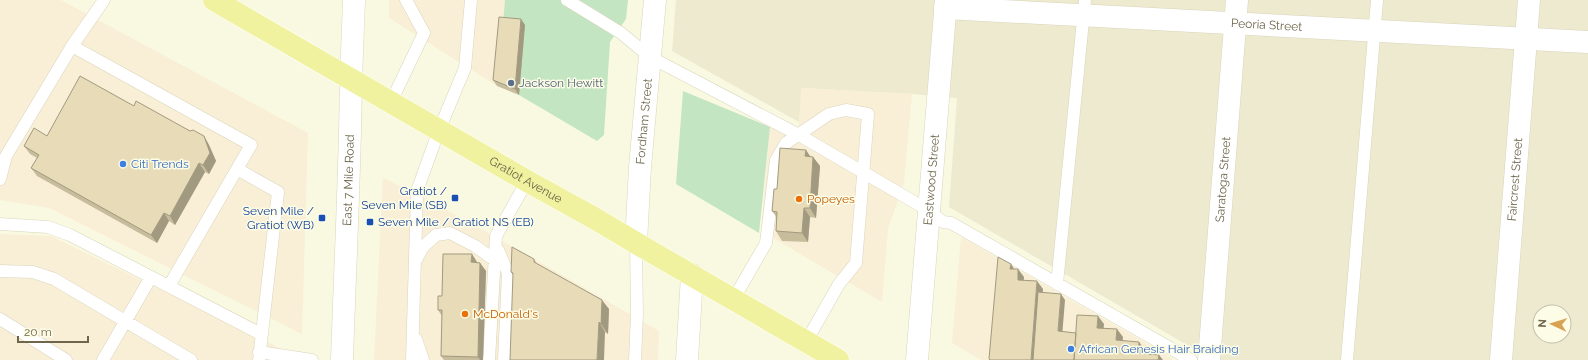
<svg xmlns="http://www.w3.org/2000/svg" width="1588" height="360" viewBox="0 0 1588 360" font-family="Raleway,sans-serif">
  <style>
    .residential { fill: #edeacf; fill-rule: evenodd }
    .commercial { fill: #f9eed6 }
    .green { fill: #c3e5c2 }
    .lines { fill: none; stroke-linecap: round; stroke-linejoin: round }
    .service-casing { stroke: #d9d5bc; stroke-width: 13 }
    .minor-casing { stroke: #d9d5bc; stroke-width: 23 }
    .tertiary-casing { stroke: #d9d5bc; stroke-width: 23 }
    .secondary-casing { stroke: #ddd8ba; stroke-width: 23 }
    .primary-casing { stroke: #fff; stroke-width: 23 }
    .service { stroke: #fff; stroke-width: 12 }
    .minor { stroke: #fff; stroke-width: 22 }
    .tertiary { stroke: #fff; stroke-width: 22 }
    .secondary { stroke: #fff; stroke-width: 22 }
    .primary { stroke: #f1f2a0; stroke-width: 22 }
    .wall { fill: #c7bd9d }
    .shaded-wall { fill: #a29a80 }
    .building { fill: #e7dcb7; stroke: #a29a80 }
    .service-dot { fill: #5c6f8a; stroke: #fdfde7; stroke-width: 1.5 }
    .shop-dot { fill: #3f7fe0; stroke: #fdfde7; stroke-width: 1.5 }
    .transit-dot { fill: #1a4fb4; stroke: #fdfde7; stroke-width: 1.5 }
    .food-dot { fill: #e8710a; stroke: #fdfde7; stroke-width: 1.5 }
    .labels { text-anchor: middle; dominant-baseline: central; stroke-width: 3; stroke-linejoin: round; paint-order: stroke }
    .street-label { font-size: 12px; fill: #6e654b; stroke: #fdfde7 }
    .service-label { font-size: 12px; fill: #4e5e75; stroke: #fdfde7; text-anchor: start }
    .shop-label { font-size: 12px; fill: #366cbe; stroke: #fdfde7; text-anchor: start }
    .transit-label { font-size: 12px; fill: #164399; stroke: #fdfde7; text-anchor: end }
    .food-label { font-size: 12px; fill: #c56008; stroke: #fdfde7; text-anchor: start }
  </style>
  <rect width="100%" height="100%" fill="#f9f9e1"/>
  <path class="residential" d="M 676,0 L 1588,0 L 1588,360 L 1213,360 L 949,207 L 957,98 L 912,94 L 802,88 L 799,122 L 672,51 ZM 1540,312 L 1564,312 L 1564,336 L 1540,336 Z"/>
  <path class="commercial" d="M 0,0 L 61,0 L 308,133 L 302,334 L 49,208 L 0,200 Z
    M 389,0 L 505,0 L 497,86 L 389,18 Z
    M 801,88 L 912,94 L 904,183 L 888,229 L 882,302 L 761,231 L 770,127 L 799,127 Z
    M 383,178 L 429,200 L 515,248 L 659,331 L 658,360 L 374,360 Z
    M 0,234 L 51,236 L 304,360 L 0,360 Z
    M 961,237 L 1172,358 L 1172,360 L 981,360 L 952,343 Z"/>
  <path class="green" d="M 505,0 L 628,0 L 626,19 L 610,42 L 604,135 L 597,141 L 519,95 L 503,23 Z
    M 683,91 L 770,127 L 759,233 L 676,184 Z"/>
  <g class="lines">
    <g class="service-casing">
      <path id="service" d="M 567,0 L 621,33 L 650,57 L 799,135 L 928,210 L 943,222 L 951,223 L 1191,360
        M 72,46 L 251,145 L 169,286
        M 391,102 L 424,33 L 406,0
        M 237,169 L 278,192 L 259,360
        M 0,179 L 6,156 L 72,46 L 104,0
        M 0,224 L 48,227 L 70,235 L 261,334
        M 498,250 L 508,273 L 504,360
        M 416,260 L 423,247 L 436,235 L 450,233 L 475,246 L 496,261
        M 0,271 L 33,272 L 54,279 L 191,360
        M 1057,284 L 1085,0
        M 733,300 L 766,243 L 776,160 L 786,143 L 829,114 L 846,110 L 868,114 L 856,263 L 839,284 L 806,342
        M 0,319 L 66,360
        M 416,339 L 423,360
        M 259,352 L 312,360
        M 103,360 L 151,277
        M 412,360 L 417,191 L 439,130 L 465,68 L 471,0
        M 489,360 L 496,236 L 527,181
        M 635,360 L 637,314 L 636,243
        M 1347,360 L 1377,0"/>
    </g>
    <g class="minor-casing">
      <g id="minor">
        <path id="s1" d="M 945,8 L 1588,42"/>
        <path id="s2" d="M 636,243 L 640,167 L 655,0"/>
        <path d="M 687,360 L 692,275"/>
        <path id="s3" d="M 917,360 L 946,0"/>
        <path id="s4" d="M 1209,360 L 1237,0"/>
        <path id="s5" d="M 1501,360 L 1529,0"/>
      </g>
    </g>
    <g class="tertiary-casing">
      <g id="tertiary">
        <path id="s6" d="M 342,360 C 345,266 350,173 351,79"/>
      </g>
    </g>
    <g class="secondary-casing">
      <path id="secondary" d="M 351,79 L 354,0"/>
    </g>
    <g class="primary-casing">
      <g id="primary">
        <path id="s7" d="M 214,0 L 527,181 L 594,218 L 636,243 L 838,360"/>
      </g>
    </g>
    <use href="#service" class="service"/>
    <use href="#minor" class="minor"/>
    <use href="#tertiary" class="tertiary"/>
    <use href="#secondary" class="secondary"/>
    <use href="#primary" class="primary"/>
  </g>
  <path class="wall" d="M 525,25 L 519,95 L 497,86 L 493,80 Z
    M 134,106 L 190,131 L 204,136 L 209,145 L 216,161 L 209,174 L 205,172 L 175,225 L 169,221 L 157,243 L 37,176 L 31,168 L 37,158 L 30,154 L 24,146 L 47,136 Z
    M 811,157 L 813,157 L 820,166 L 816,218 L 810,217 L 808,242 L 782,241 L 776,231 L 777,218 L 772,211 L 777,189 Z
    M 534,259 L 537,264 L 609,309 L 608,334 L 513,275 L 511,272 Z
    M 477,262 L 480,263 L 486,271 L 483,360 L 444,360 L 441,356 L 442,316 L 438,310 L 442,296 Z"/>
  <path class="shaded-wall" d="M 521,19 L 525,25 L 519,95 L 515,89 Z
    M 204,136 L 209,145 L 216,161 L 209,174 L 203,165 Z
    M 806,150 L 812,159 L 805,156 Z
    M 813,157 L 820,166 L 816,218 L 810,208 Z
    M 199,163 L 205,172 L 175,225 L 170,216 Z
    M 804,208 L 810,217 L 808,242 L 802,233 Z
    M 164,213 L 169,221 L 157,243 L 151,235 Z
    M 472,254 L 477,262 L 471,262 Z
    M 480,263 L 486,271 L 483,360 L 480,360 L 478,357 Z
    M 1011,264 L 1016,272 L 1010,269 Z
    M 1018,269 L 1024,277 L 1023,288 L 1018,280 Z
    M 1037,281 L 1043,289 L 1038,360 L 1031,360 Z
    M 1061,294 L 1065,300 L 1062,337 L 1058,331 Z
    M 602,300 L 609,309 L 608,334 L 601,324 Z
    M 1098,316 L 1104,324 L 1103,336 L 1097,328 Z
    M 599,322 L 605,332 L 604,360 L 597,360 Z
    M 1117,329 L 1123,337 L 1122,349 L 1116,340 Z
    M 1139,342 L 1145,350 L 1144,360 L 1138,353 Z
    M 1159,355 L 1163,360 L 1158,360 Z"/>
  <path class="building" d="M 499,17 L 521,19 L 515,89 L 493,80 Z
    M 80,76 L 134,106 L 136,101 L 190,131 L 193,130 L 204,136 L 210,153 L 203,165 L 199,163 L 170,216 L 164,213 L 151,235 L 31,168 L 39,155 L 24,146 L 34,128 L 47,136 Z
    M 780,148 L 806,150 L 805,156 L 813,157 L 810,208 L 804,208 L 802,233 L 776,231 L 777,212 L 772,211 L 774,189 L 777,189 Z
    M 512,247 L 534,259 L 534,262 L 602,300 L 601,324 L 599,322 L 597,360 L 510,360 L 513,273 L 511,272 Z
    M 443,254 L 472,254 L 471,262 L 480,263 L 478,357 L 441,356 L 442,310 L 438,310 L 438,296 L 442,296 Z
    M 998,257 L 1011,264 L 1010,269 L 1018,269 L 1018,280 L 1037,281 L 1031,360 L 990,360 L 989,359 Z
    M 1038,292 L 1061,294 L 1058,331 L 1076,333 L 1074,360 L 1033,360 Z
    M 1077,315 L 1098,316 L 1097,328 L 1117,329 L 1116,340 L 1139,342 L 1138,353 L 1159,355 L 1158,360 L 1074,360 Z"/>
  <circle class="service-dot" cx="511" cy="83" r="4"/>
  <g class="shop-dot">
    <circle cx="123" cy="164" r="4"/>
    <circle cx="1071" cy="349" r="4"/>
  </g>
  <g class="transit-dot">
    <rect x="451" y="194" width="8" height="8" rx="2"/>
    <rect x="318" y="214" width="8" height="8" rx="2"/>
    <rect x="366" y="218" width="8" height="8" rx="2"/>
  </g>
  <g class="food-dot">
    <circle cx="799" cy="199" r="4"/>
    <circle cx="465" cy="314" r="4"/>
  </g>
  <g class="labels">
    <g class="street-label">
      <text stroke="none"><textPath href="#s1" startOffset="322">Peoria Street</textPath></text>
      <text stroke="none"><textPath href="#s2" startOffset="122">Fordham Street</textPath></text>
      <text stroke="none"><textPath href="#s6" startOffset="180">East 7 Mile Road</textPath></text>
      <text stroke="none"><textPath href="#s7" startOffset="360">Gratiot Avenue</textPath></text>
      <text stroke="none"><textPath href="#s3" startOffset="181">Eastwood Street</textPath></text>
      <text stroke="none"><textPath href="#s4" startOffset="181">Saratoga Street</textPath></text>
      <text stroke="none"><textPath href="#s5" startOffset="181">Faircrest Street</textPath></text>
    </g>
    <g class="service-label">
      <text x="519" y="83">Jackson Hewitt</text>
    </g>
    <g class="shop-label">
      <text x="131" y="164">Citi Trends</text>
      <text x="1079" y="349">African Genesis Hair Braiding</text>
    </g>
    <g class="transit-label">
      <text x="447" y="191">Gratiot /<tspan x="447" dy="14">Seven Mile (SB)</tspan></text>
      <text x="314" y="211">Seven Mile /<tspan x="314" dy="14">Gratiot (WB)</tspan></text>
      <text x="378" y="222" text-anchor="start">Seven Mile / Gratiot NS (EB)</text>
    </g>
    <g class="food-label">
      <text x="807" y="199">Popeyes</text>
      <text x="473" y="314">McDonald's</text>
    </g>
  </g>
  <g transform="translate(1552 324) rotate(274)"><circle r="19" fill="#fdfde7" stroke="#c4c0a9"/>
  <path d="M0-3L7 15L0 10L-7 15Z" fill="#d8a352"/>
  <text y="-6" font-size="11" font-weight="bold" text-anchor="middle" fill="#6e654b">N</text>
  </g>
  <path d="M18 336v6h70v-6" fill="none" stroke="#6e654b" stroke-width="2"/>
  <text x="24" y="336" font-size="12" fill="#6e654b" stroke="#fdfde7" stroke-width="3" paint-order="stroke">20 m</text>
</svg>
